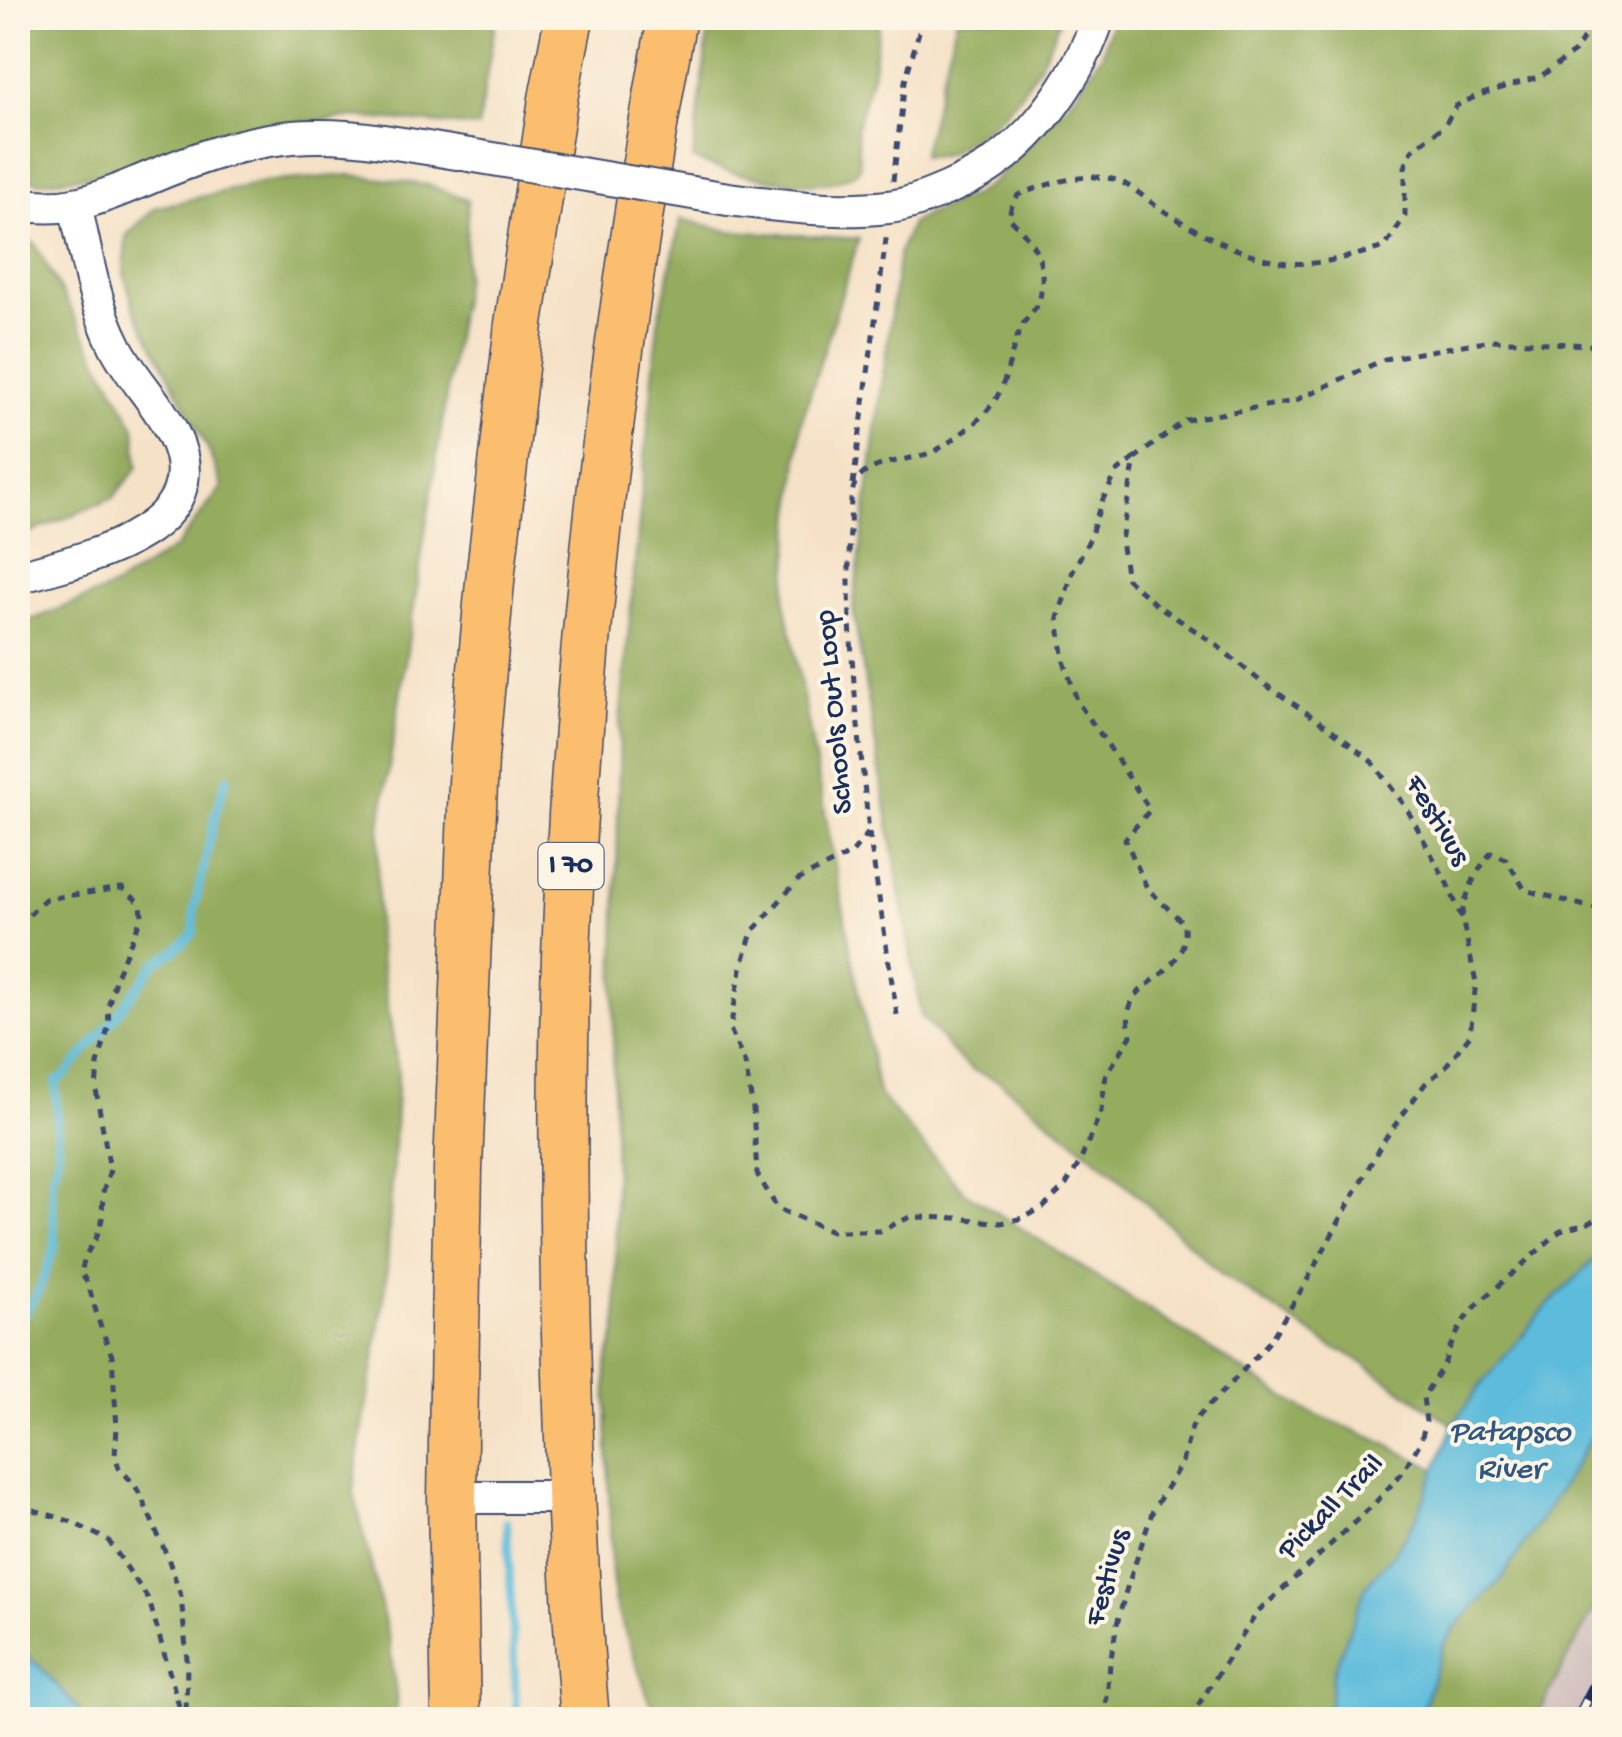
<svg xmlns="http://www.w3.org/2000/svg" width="1622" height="1737" viewBox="0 0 1622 1737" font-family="'Gochi Hand',sans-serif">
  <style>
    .industrial { fill: #d1bfbd }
    .forest { fill: #95ac5e; stroke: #586e5e; stroke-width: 2.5 }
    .water { fill: #5dbcdb; stroke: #3c769c; stroke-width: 2.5 }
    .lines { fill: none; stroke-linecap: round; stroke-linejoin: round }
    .stream { stroke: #5dbcdb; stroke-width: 8 }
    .minor-casing { stroke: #3c4a6e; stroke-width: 36 }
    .highway-casing { stroke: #3c4a6e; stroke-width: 51 }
    .path { stroke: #3c4a6e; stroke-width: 5; stroke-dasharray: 8 8; stroke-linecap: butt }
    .minor { stroke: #fff; stroke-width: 32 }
    .highway { stroke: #fbbd6e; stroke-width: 48 }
    .rail-casing { stroke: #1b2f5e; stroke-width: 11 }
    .rail { stroke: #fcf5e5; stroke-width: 8; stroke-dasharray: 22; stroke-linecap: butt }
    .minor-bridge-casing { stroke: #3c4a6e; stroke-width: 36; stroke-linecap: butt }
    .minor-bridge { stroke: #fff; stroke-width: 32 }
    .labels { text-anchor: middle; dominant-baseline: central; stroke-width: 8; stroke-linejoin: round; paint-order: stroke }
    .shield { fill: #fcf5e5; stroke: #5e6a86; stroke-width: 2.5 }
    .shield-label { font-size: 28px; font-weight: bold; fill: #1b2f5e }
    .street-label { font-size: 30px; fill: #1b2f5e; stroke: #fcf5e5 }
    .water-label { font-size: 32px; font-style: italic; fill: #2f5984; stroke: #fcf5e5 }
  </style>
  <rect width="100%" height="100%" fill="#fcf5e5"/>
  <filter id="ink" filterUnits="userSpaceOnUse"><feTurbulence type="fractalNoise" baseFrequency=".01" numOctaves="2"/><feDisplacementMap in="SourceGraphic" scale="20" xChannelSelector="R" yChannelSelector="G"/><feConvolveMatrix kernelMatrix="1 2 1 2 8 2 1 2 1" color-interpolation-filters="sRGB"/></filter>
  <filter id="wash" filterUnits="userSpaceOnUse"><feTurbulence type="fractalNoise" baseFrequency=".0048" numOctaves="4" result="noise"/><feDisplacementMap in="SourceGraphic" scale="40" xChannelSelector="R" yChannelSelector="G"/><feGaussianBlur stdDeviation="2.25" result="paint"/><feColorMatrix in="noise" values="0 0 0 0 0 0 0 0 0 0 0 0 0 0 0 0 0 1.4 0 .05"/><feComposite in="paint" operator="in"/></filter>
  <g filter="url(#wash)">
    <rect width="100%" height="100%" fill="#f5e1c6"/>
    <path class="industrial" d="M 1604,1590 L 1604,1702 L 1596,1719 L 1535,1720 Z"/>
    <path class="forest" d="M 18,18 L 496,18 L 478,127 L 355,117 L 234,131 L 110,173 L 39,182 L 18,175 Z
      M 710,18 L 880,18 L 872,74 L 856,129 L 860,168 C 856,171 852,175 847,177 C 814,194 727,173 693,159 Z
      M 957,18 L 1060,18 C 1041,70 1015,113 966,142 C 960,145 952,152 945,154 C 939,156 929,155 922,156 Z
      M 1113,18 L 1604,18 L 1604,1250 L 1547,1306 L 1480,1386 L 1453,1425 L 1346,1352 L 1337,1350 L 1221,1274 L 1111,1170 L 999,1081 L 972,1070 L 956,1056 L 921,1016 L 853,609 L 899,252 L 911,224 L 927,214 L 972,196 L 991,183 L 1076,94 L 1102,54 Z
      M 351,175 L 428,185 L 468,200 L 464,280 L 381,819 L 378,860 L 377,939 L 398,1071 L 386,1285 L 353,1489 L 389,1640 L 396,1694 L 397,1719 L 87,1719 L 41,1668 L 18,1649 L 18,625 L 112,588 L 176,547 L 222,487 L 209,451 L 135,311 L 124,273 L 126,236 L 155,208 L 264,182 Z
      M 681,219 L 729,231 L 859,239 L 801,423 L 785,601 L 878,1093 L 963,1191 L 1305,1410 L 1373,1438 L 1436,1469 L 1416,1519 L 1393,1555 L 1366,1587 L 1332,1676 L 1329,1719 L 656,1719 L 615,1604 L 611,1563 L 606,1366 L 617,1330 L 613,1054 L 620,721 L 658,323 Z
      M 18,235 L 35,244 L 135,427 L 138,467 L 113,498 L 18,538 Z
      M 1604,1416 L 1604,1590 L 1535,1719 L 1419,1720 L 1444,1644 L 1458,1624 L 1501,1580 L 1562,1486 Z"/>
    <path class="water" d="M 1604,1250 L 1604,1416 L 1562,1486 L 1501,1580 L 1458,1624 L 1444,1644 L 1419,1719 L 1329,1719 L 1332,1676 L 1366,1586 L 1393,1555 L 1416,1519 L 1453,1425 L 1480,1386 L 1547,1306 Z
      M 18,1649 L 41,1668 L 87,1719 L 18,1719 Z"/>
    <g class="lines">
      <path class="stream" d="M 18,1326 L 39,1290 L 55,1247 L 52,1181 L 58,1157 L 56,1081 L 65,1076 L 109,1025 L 155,964 L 174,952 L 194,933 L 194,910 L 216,813 L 227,777
        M 507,1522 L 517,1720"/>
    </g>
  </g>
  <g filter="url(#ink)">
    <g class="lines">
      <g class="minor-casing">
        <path id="minor" d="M 728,199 C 781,206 835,213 888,207 C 908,205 927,197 946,189 C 962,182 979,174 993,164 C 1039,133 1082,70 1098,18
          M 18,204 C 73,213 102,197 151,177 C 189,161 228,147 269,140 C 335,128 403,145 469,155
          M 18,577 C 81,560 219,531 174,436 C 159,403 131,378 115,345 C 93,302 86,252 75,205
          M 452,1497 L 570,1497"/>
      </g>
      <g class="highway-casing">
        <path id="highway" d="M 456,1720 L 452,1497 L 458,1169 L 474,758 L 491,571 L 519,324 L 553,99 L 569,18
          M 585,1720 C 574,1591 569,1463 566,1334 C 563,1208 562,1082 566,956 C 578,641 615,327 672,18"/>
      </g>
      <path class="path" d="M 893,181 L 905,81 L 923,18
        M 1135,458 L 1117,472 L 1101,503 L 1090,538 L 1073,571 L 1058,618 L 1064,661 L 1078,703 L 1104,739 L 1150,810 L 1125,839 L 1147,888 L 1184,924 C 1184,931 1185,941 1182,947 C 1164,990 1117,981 1131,1036 L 1106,1075 L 1101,1111 L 1080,1162 L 1066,1185 L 1044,1207 L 1023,1218 L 1001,1223 L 958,1218 L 910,1217 L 880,1231 L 832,1231 L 778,1209 L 757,1174 L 753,1109 L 745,1064 L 730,1029 L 741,969 L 752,932 L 798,880 L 852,853 L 869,832 C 859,731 845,630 850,529 C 851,515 849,496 855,484 C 867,459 914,462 937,450 C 952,441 980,421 990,407 C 1008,385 1009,355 1020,330 C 1024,320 1032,314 1037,305 C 1041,299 1041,290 1042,283 C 1044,254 1029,237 1009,218 L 1011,208 L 1018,195 C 1047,184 1085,171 1116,180 C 1131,185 1147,200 1161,209 C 1197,232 1237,254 1280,262 C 1315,268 1351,256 1385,247 L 1405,216 L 1405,167 L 1412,150 L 1445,125 L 1456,106 L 1479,95 L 1541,76 L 1575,52 L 1594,21 L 1593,18
        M 853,484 L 887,232
        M 869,833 L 897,1015
        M 1462,916 C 1465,895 1477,869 1491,853 L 1506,859 L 1525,890 L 1604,911
        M 18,926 L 45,899 L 122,888 L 141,904 L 142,916 L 116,976 L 108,1007 L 109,1025 L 98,1064 L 96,1090 L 110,1170 L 103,1192 L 102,1219 L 96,1239 L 85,1256 L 81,1273 L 88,1284 L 100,1325 L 112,1356 L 117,1428 L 115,1455 L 119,1468 L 135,1485 L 144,1503 L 168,1558 L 181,1596 L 187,1659 L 186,1720
        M 18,1505 L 69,1521 L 108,1540 L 149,1600 L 183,1720
        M 1105,1720 L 1110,1664 L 1117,1624 L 1126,1591 L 1153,1510 L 1182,1462 L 1192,1427 L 1199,1415 L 1238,1376 L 1270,1341 L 1305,1284 L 1382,1143 L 1425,1084 L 1445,1067 L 1470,1035 L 1476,982 L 1462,919 L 1450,889 L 1406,807 L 1372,762 L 1332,730 L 1260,681 L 1214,643 L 1155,604 L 1127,579 L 1121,541 L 1135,458 L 1186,420 L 1294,401 L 1385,359 L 1491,340 L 1589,345 L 1604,350
        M 1191,1720 L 1195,1710 L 1257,1613 L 1373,1505 L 1401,1474 L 1420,1443 L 1426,1422 L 1423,1397 L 1445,1362 L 1449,1349 L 1464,1320 L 1479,1303 L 1559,1232 C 1581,1222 1593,1231 1604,1203"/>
      <use href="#minor" class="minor"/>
      <use href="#highway" class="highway"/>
      <g class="rail-casing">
        <path id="rail" d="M 1577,1720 L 1604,1666"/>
      </g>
      <use href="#rail" class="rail"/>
      <g class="minor-bridge-casing">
        <path id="minor-bridge" d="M 469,155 L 728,199"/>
      </g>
      <use href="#minor-bridge" class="minor-bridge"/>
    </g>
  </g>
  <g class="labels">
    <rect class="shield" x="538.5" y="843" width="65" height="46" rx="8"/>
    <g class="shield-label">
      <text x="571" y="866">I 70</text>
    </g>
    <g class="street-label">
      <text transform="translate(836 712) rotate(-95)">Schools Out Loop</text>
      <text transform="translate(1436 821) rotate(59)">Festivus</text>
      <text transform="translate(1332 1508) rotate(-45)">Pickall Trail</text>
      <text transform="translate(1109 1578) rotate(-74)">Festivus</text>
    </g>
    <g class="water-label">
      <text x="1510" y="1434">Patapsco<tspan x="1510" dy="37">River</tspan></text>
    </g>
  </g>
  <rect width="1622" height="1737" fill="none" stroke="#fcf5e5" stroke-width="60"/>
</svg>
